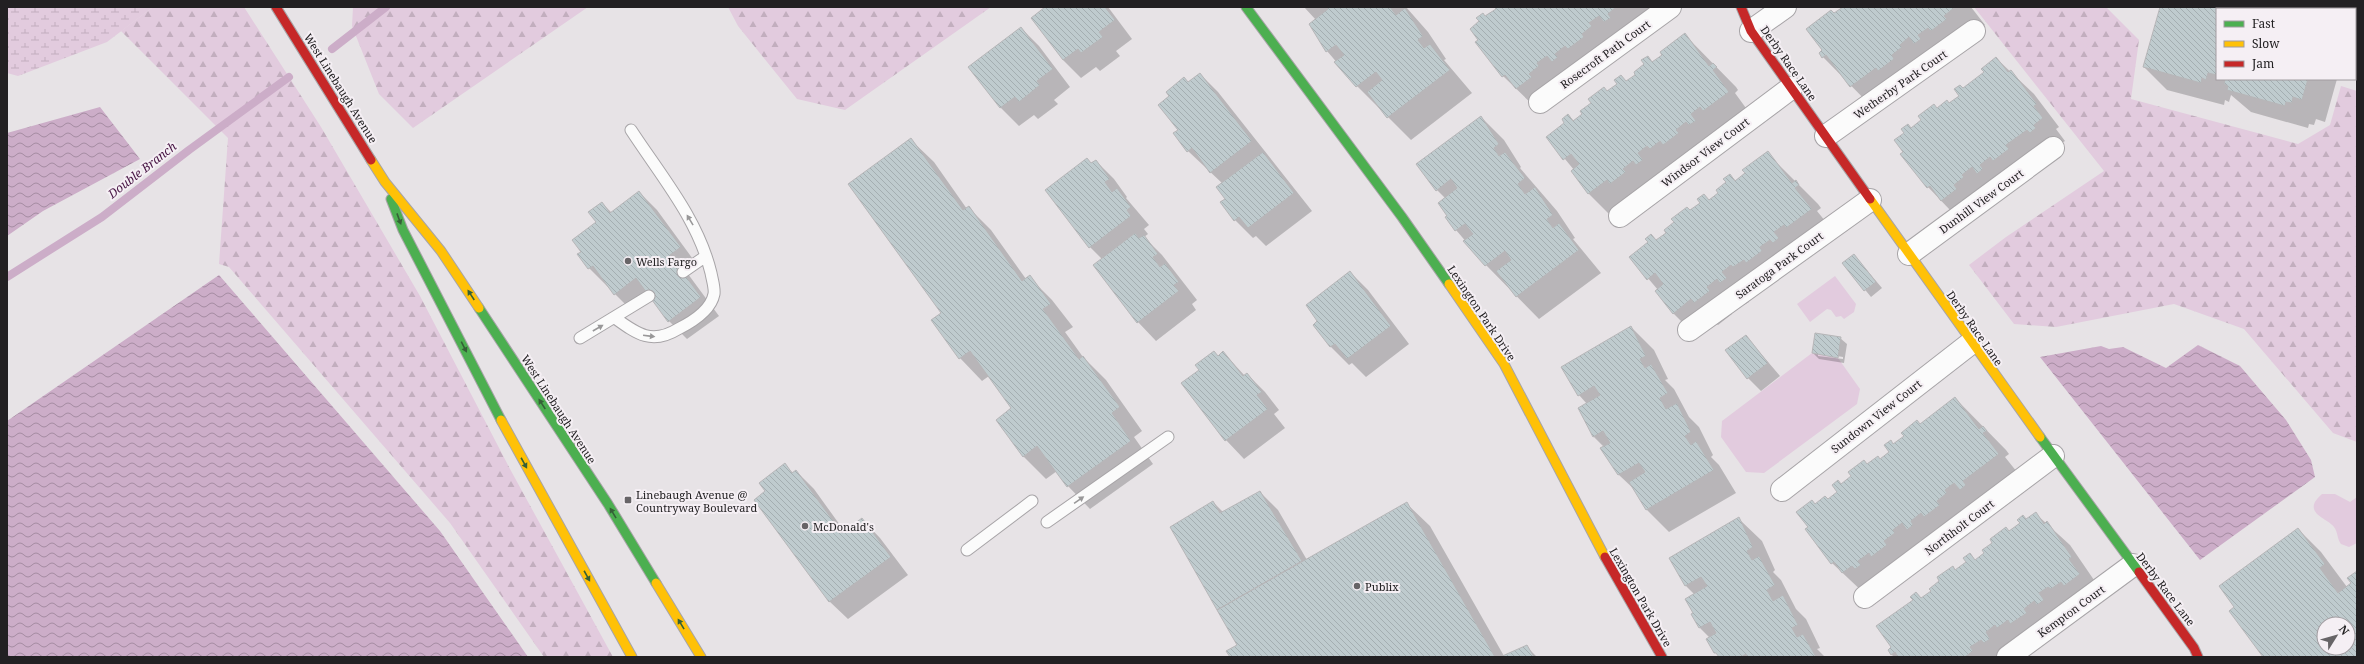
<svg xmlns="http://www.w3.org/2000/svg" width="2364" height="664" viewBox="0 0 2364 664" font-family="'Noto Serif',serif">
  <style>
    .green { fill: #e2cbde }
    .forest { fill: url(#forest-firs) }
    .wetland { fill: url(#wetland-marsh) }
    .water { fill: url(#water-waves) }
    .shadow { fill: #0003; fill-rule: evenodd }
    .lines { fill: none; stroke-linecap: round; stroke-linejoin: round }
    .stream { stroke: #ccadc8; stroke-width: 8 }
    .building { fill: url(#building-back-hatch); stroke: #b7b6b8; fill-rule: evenodd }
    .lane-casing { stroke: #a7a4a7; stroke-width: 13 }
    .street-casing { stroke: #a7a4a7; stroke-width: 24 }
    .fast-casing { stroke: #a7a4a7; stroke-width: 11 }
    .slow-casing { stroke: #a7a4a7; stroke-width: 11 }
    .jam-casing { stroke: #a7a4a7; stroke-width: 11 }
    .lane { stroke: #fbfbfb; stroke-width: 11 }
    .street { stroke: #fbfbfb; stroke-width: 22 }
    .fast { stroke: #4caf50; stroke-width: 9 }
    .slow { stroke: #ffc107; stroke-width: 9 }
    .jam { stroke: #c62828; stroke-width: 9 }
    .oneway { fill: #356037 }
    .oneway2 { fill: #999899 }
    .poi-dot { fill: #676467; stroke: #f5eff4; stroke-width: 1.5 }
    .labels { text-anchor: middle; dominant-baseline: central; stroke-width: 4; stroke-linejoin: round; paint-order: stroke }
    .street-label { font-size: 11px; fill: #222022; stroke: #f5eff4 }
    .poi-label { font-size: 11px; fill: #222022; stroke: #f5eff4; text-anchor: start }
    .water-label { font-size: 12px; font-style: italic; fill: #461342; stroke: #f5eff4 }
  </style>
  <defs>
    <pattern id="forest-firs" width="22" height="20" patternUnits="userSpaceOnUse"><rect width="22" height="20" fill="#e2cbde"/><path d="M5 1l3.5 6h-7zM16 11l3.5 6h-7z" fill="#c2aebe"/></pattern>
    <pattern id="wetland-marsh" width="20" height="14" patternUnits="userSpaceOnUse"><rect width="20" height="14" fill="#e2cbde"/><path d="M1 5h8M5 5V1M11 12h8M15 12V8" fill="none" stroke="#c2aebe"/></pattern>
    <pattern id="water-waves" width="16" height="10" patternUnits="userSpaceOnUse"><rect width="16" height="10" fill="#ccadc8"/><path d="M0 5q4-4 8 0t8 0" fill="none" stroke="#a58ca2"/></pattern>
    <pattern id="building-back-hatch" width="6" height="6" patternUnits="userSpaceOnUse"><rect width="6" height="6" fill="#bfcbce"/><path d="M-1 5l2 2M0 0l6 6M5-1l2 2" fill="none" stroke="#a4aeb1"/></pattern>
  </defs>
  <rect width="100%" height="100%" fill="#e7e3e6"/>
  <path class="green" d="M 1835,276 L 1856,304 L 1854,312 L 1844,319 L 1841,316 L 1836,317 L 1831,310 L 1827,309 L 1810,322 L 1797,304 Z
    M 1812,353 L 1838,358 L 1860,389 L 1857,404 L 1764,473 L 1746,472 L 1721,437 L 1722,421 Z
    M 2322,494 L 2335,494 L 2350,502 L 2357,497 L 2357,543 L 2349,547 L 2341,544 C 2337,539 2338,532 2334,527 C 2328,518 2300,513 2322,494 Z"/>
  <path class="forest" d="M 153,7 L 244,7 L 321,127 L 420,296 L 510,469 L 613,657 L 544,657 L 450,523 L 229,267 L 219,264 L 228,138 L 121,31 Z
    M 353,7 L 588,7 L 413,128 L 379,94 L 352,26 Z
    M 728,7 L 991,7 L 845,110 L 797,99 L 738,26 Z
    M 1974,7 L 2106,7 L 2139,40 L 2131,99 L 2298,144 L 2330,125 L 2341,86 L 2357,91 L 2357,442 L 2333,433 L 2244,329 L 2174,304 L 2056,327 L 2014,324 L 1969,265 L 2006,237 L 2104,171 Z"/>
  <path class="wetland" d="M 7,7 L 153,7 L 107,42 L 18,76 L 7,73 Z"/>
  <path class="water" d="M 100,107 L 140,159 L 43,211 L 7,236 L 7,133 Z
    M 219,275 L 440,531 L 528,657 L 7,657 L 7,421 Z
    M 2198,345 L 2240,366 L 2286,420 L 2311,460 L 2315,477 L 2200,560 L 2040,357 L 2101,346 L 2109,349 L 2123,347 L 2166,368 Z"/>
  <path class="shadow" d="M 1047,7 L 1108,7 L 1132,39 L 1116,51 L 1120,56 L 1100,71 L 1096,67 L 1081,78 L 1063,60 Z
    M 1304,7 L 1406,7 L 1428,32 L 1446,59 L 1444,60 L 1472,93 L 1411,140 L 1357,86 L 1327,51 L 1316,20 Z
    M 1496,7 L 1669,7 L 1539,111 L 1503,76 L 1480,40 L 1486,17 L 1497,9 Z
    M 1844,7 L 1971,7 L 1985,25 L 1874,109 L 1823,57 L 1835,14 Z
    M 2161,7 L 2248,7 L 2250,9 L 2217,9 L 2217,79 L 2337,79 L 2325,122 L 2316,119 L 2314,125 L 2309,124 L 2308,128 L 2251,112 L 2231,95 L 2229,102 L 2225,100 L 2224,105 L 2167,90 L 2144,67 Z
    M 2334,7 L 2357,7 L 2357,36 L 2355,35 L 2355,9 L 2334,9 Z
    M 1021,28 L 1039,46 L 1070,87 L 1054,100 L 1058,104 L 1038,119 L 1034,115 L 1019,126 L 1001,108 L 970,67 Z
    M 1685,35 L 1736,87 L 1738,90 L 1735,93 L 1751,115 L 1612,217 L 1589,194 L 1572,171 L 1574,170 L 1547,137 L 1566,123 L 1568,115 L 1574,121 L 1608,92 L 1637,75 L 1645,64 L 1648,57 L 1653,63 Z
    M 1996,58 L 2034,94 L 2059,127 L 2056,129 L 2065,141 L 1950,210 L 1928,187 L 1905,152 L 1911,129 L 1937,109 L 1949,104 L 1960,96 L 1963,89 L 1985,73 Z
    M 1200,74 L 1218,92 L 1312,211 L 1266,246 L 1256,236 L 1253,238 L 1235,220 L 1221,202 L 1226,199 L 1223,184 L 1188,151 L 1174,134 L 1179,130 L 1189,83 Z
    M 1481,117 L 1504,140 L 1521,167 L 1520,168 L 1557,211 L 1575,238 L 1573,239 L 1601,273 L 1539,319 L 1486,265 L 1456,230 L 1439,203 L 1445,198 L 1437,190 Z
    M 911,140 L 934,162 L 967,209 L 969,208 L 991,230 L 1026,279 L 1029,277 L 1052,300 L 1073,327 L 1065,332 L 1083,357 L 1106,380 L 1142,431 L 1134,437 L 1153,464 L 1090,509 L 1068,486 L 1057,471 L 1046,479 L 1023,456 L 1013,409 L 989,376 L 982,381 L 960,358 L 942,313 Z
    M 1767,153 L 1818,204 L 1821,208 L 1817,211 L 1834,232 L 1744,295 L 1749,302 L 1744,305 L 1740,302 L 1729,311 L 1732,314 L 1718,325 L 1714,322 L 1696,336 L 1673,313 L 1658,290 L 1630,257 L 1649,243 L 1651,235 L 1657,241 L 1690,211 L 1720,193 L 1728,183 L 1730,175 L 1736,181 Z
    M 1096,161 L 1114,179 L 1127,197 L 1126,198 L 1149,225 L 1144,229 L 1148,234 L 1144,237 L 1162,255 L 1197,300 L 1192,304 L 1196,310 L 1156,341 L 1138,322 L 1094,265 L 1102,259 L 1090,247 L 1092,164 Z
    M 639,192 L 657,210 L 698,266 L 688,274 L 719,316 L 687,339 L 669,321 L 652,298 L 633,312 L 589,268 L 583,252 L 598,223 L 602,203 L 612,213 Z
    M 1854,255 L 1882,288 L 1871,297 L 1844,264 Z
    M 1350,272 L 1368,290 L 1409,344 L 1366,377 L 1352,363 L 1349,365 L 1331,347 L 1319,321 Z
    M 1631,327 L 1654,350 L 1668,379 L 1665,380 L 1674,389 L 1689,417 L 1699,427 L 1713,455 L 1711,457 L 1719,465 L 1736,493 L 1669,532 L 1646,509 L 1636,491 L 1619,475 L 1601,449 L 1604,447 L 1594,437 L 1580,408 L 1587,404 L 1579,395 Z
    M 1746,336 L 1780,376 L 1761,391 L 1748,378 Z
    M 1840,338 L 1847,344 L 1844,363 L 1819,359 L 1813,353 ZM 1818,353 L 1843,357 L 1843,359 L 1818,356 Z
    M 1223,352 L 1245,376 L 1247,374 L 1265,392 L 1279,410 L 1274,414 L 1285,428 L 1244,459 L 1226,440 L 1183,383 Z
    M 1955,398 L 2006,450 L 2009,454 L 2005,457 L 2021,477 L 1866,595 L 1832,563 L 1809,527 L 1815,505 L 1828,500 L 1838,492 L 1841,485 L 1868,465 L 1880,460 L 1890,452 L 1894,445 Z
    M 785,465 L 793,473 L 796,471 L 814,489 L 845,532 L 862,519 L 880,538 L 908,575 L 848,619 L 829,601 L 767,492 Z
    M 1260,492 L 1278,510 L 1307,560 L 1407,504 L 1430,526 L 1504,656 L 1526,646 L 1537,657 L 1231,657 L 1238,645 L 1171,527 L 1213,502 L 1224,513 Z
    M 2036,514 L 2070,545 L 2094,580 L 2091,582 L 2102,597 L 2009,657 L 1894,657 L 1891,654 L 1916,593 L 1922,599 L 1932,592 L 1953,567 L 1956,570 L 1968,562 L 1970,555 L 1976,561 L 2010,532 Z
    M 1739,519 L 1762,541 L 1775,570 L 1773,572 L 1781,580 L 1796,609 L 1806,619 L 1820,648 L 1817,649 L 1825,657 L 1719,657 L 1710,638 L 1700,628 L 1686,599 L 1694,594 L 1686,586 L 1670,558 Z
    M 2298,529 L 2321,552 L 2347,587 L 2352,583 L 2357,572 L 2357,657 L 2265,657 ZM 2324,624 L 2348,624 L 2348,648 L 2324,648 Z"/>
  <g class="lines">
    <path class="stream" d="M 332,49 L 386,7
      M 7,277 L 102,217 L 189,150 L 289,77"/>
  </g>
  <path class="building" d="M 1045,7 L 1105,7 L 1115,20 L 1099,32 L 1103,37 L 1081,53 L 1078,49 L 1063,60 L 1031,18 Z
    M 1326,7 L 1390,7 L 1396,15 L 1405,8 L 1423,36 L 1418,40 L 1424,48 L 1430,44 L 1450,70 L 1387,118 L 1367,92 L 1382,80 L 1376,72 L 1356,87 L 1334,62 L 1344,55 L 1336,45 L 1326,52 L 1309,24 L 1328,9 Z
    M 1494,7 L 1616,7 L 1608,14 L 1611,18 L 1604,22 L 1599,16 L 1589,23 L 1592,26 L 1582,34 L 1584,37 L 1568,49 L 1565,46 L 1555,54 L 1558,57 L 1552,62 L 1547,56 L 1537,63 L 1539,66 L 1529,74 L 1532,77 L 1516,89 L 1505,75 L 1502,77 L 1475,42 L 1478,40 L 1470,29 L 1479,21 L 1476,18 L 1483,13 L 1485,16 L 1496,9 Z
    M 1843,7 L 1955,7 L 1944,16 L 1947,19 L 1931,31 L 1928,28 L 1918,35 L 1921,39 L 1914,44 L 1909,37 L 1900,45 L 1902,47 L 1892,55 L 1894,59 L 1878,71 L 1876,68 L 1850,87 L 1826,55 L 1822,58 L 1819,53 L 1822,50 L 1806,29 L 1831,10 L 1834,13 Z
    M 2160,7 L 2248,7 L 2252,9 L 2217,9 L 2217,75 L 2208,73 L 2206,80 L 2202,78 L 2201,83 L 2143,67 Z
    M 2333,7 L 2357,7 L 2357,20 L 2355,19 L 2355,9 L 2332,9 Z
    M 1021,27 L 1053,69 L 1037,81 L 1040,85 L 1019,102 L 1015,97 L 1000,108 L 968,67 Z
    M 1685,33 L 1709,66 L 1713,63 L 1717,67 L 1713,70 L 1729,92 L 1703,111 L 1700,107 L 1691,114 L 1696,121 L 1689,125 L 1686,122 L 1676,130 L 1679,133 L 1663,145 L 1660,141 L 1650,149 L 1647,146 L 1638,153 L 1643,160 L 1636,165 L 1633,161 L 1623,169 L 1626,172 L 1610,184 L 1607,180 L 1588,194 L 1571,171 L 1579,164 L 1571,154 L 1563,160 L 1546,137 L 1564,123 L 1562,119 L 1568,114 L 1573,121 L 1582,114 L 1580,111 L 1591,103 L 1588,99 L 1604,87 L 1607,91 L 1617,84 L 1614,80 L 1621,75 L 1626,81 L 1635,75 L 1634,72 L 1644,64 L 1641,60 L 1648,56 L 1652,62 L 1662,55 L 1660,52 Z
    M 1996,57 L 2008,72 L 2011,70 L 2037,104 L 2034,106 L 2043,118 L 2034,125 L 2036,128 L 2030,133 L 2027,130 L 2006,145 L 2009,149 L 1993,161 L 1990,157 L 1980,165 L 1983,169 L 1977,174 L 1972,167 L 1962,175 L 1964,177 L 1954,185 L 1957,189 L 1941,201 L 1930,186 L 1927,188 L 1900,154 L 1903,152 L 1894,140 L 1904,133 L 1901,129 L 1908,124 L 1911,128 L 1921,120 L 1918,116 L 1934,104 L 1937,108 L 1947,100 L 1949,103 L 1959,96 L 1954,89 L 1960,85 L 1963,88 L 1984,72 L 1981,69 Z
    M 1200,73 L 1252,141 L 1210,173 L 1192,148 L 1187,152 L 1173,133 L 1178,130 L 1158,105 L 1169,96 L 1166,92 L 1184,77 L 1188,82 Z
    M 2225,79 L 2308,79 L 2302,100 L 2293,97 L 2292,103 L 2286,102 L 2285,106 L 2227,90 L 2228,86 L 2224,84 Z
    M 1481,116 L 1499,144 L 1494,148 L 1499,156 L 1505,152 L 1525,178 L 1518,184 L 1525,194 L 1535,187 L 1553,215 L 1547,219 L 1553,228 L 1559,223 L 1579,250 L 1516,297 L 1496,271 L 1511,260 L 1505,251 L 1485,266 L 1463,241 L 1473,234 L 1465,224 L 1455,231 L 1445,217 L 1447,216 L 1438,203 L 1457,188 L 1451,179 L 1436,191 L 1416,164 Z
    M 911,138 L 963,210 L 969,206 L 1022,281 L 1030,275 L 1051,304 L 1043,309 L 1079,359 L 1083,356 L 1120,407 L 1112,413 L 1131,441 L 1067,487 L 1037,446 L 1023,457 L 996,420 L 1011,408 L 970,351 L 959,359 L 931,320 L 941,313 L 848,184 Z
    M 1768,151 L 1792,183 L 1796,180 L 1799,185 L 1795,188 L 1812,209 L 1786,228 L 1784,225 L 1774,232 L 1779,238 L 1773,243 L 1770,240 L 1760,247 L 1762,251 L 1746,263 L 1744,260 L 1733,267 L 1731,265 L 1722,272 L 1727,278 L 1720,283 L 1717,279 L 1707,287 L 1710,291 L 1694,303 L 1691,299 L 1673,314 L 1655,291 L 1663,284 L 1655,273 L 1647,280 L 1629,257 L 1648,242 L 1645,239 L 1651,234 L 1656,240 L 1666,233 L 1664,230 L 1674,222 L 1671,219 L 1687,207 L 1690,210 L 1700,203 L 1697,199 L 1704,194 L 1709,200 L 1718,193 L 1716,190 L 1726,182 L 1723,179 L 1730,174 L 1735,181 L 1745,173 L 1742,170 Z
    M 1263,152 L 1294,193 L 1248,228 L 1239,217 L 1234,221 L 1220,202 L 1225,199 L 1216,187 Z
    M 1087,158 L 1091,163 L 1096,160 L 1110,179 L 1105,182 L 1112,192 L 1117,188 L 1131,207 L 1127,210 L 1131,216 L 1089,248 L 1045,190 Z
    M 639,191 L 681,247 L 670,255 L 701,297 L 668,322 L 636,278 L 614,295 L 593,266 L 588,269 L 577,254 L 581,252 L 572,240 L 596,222 L 588,212 L 602,202 L 610,213 Z
    M 1135,233 L 1139,238 L 1144,235 L 1158,254 L 1153,257 L 1160,267 L 1165,263 L 1179,282 L 1174,285 L 1179,291 L 1137,323 L 1093,265 Z
    M 1854,254 L 1876,282 L 1864,291 L 1842,263 Z
    M 1350,271 L 1391,326 L 1347,359 L 1335,344 L 1330,347 L 1313,325 L 1317,321 L 1306,305 Z
    M 1631,326 L 1646,356 L 1640,359 L 1645,368 L 1651,364 L 1668,393 L 1660,398 L 1666,409 L 1677,403 L 1691,432 L 1685,436 L 1691,445 L 1696,441 L 1714,470 L 1646,510 L 1629,482 L 1645,472 L 1639,463 L 1618,475 L 1600,448 L 1610,443 L 1603,431 L 1593,437 L 1578,408 L 1600,395 L 1594,386 L 1578,396 L 1561,367 Z
    M 1815,333 L 1841,337 L 1838,358 L 1812,353 Z
    M 1746,335 L 1768,363 L 1747,379 L 1725,350 Z
    M 1214,351 L 1218,356 L 1223,351 L 1243,376 L 1247,373 L 1262,392 L 1257,395 L 1268,409 L 1225,441 L 1181,383 L 1199,370 L 1195,365 Z
    M 1955,397 L 1979,429 L 1983,426 L 1987,431 L 1983,433 L 1999,454 L 1963,481 L 1966,485 L 1960,490 L 1954,483 L 1945,490 L 1947,493 L 1937,501 L 1940,505 L 1924,517 L 1921,513 L 1911,521 L 1913,525 L 1907,530 L 1902,523 L 1893,530 L 1895,533 L 1884,541 L 1887,545 L 1871,557 L 1869,553 L 1858,561 L 1861,565 L 1855,569 L 1852,566 L 1842,573 L 1834,562 L 1831,564 L 1805,529 L 1808,527 L 1796,512 L 1812,500 L 1815,504 L 1825,496 L 1828,499 L 1837,492 L 1832,485 L 1838,480 L 1841,484 L 1851,476 L 1848,472 L 1864,460 L 1867,464 L 1878,456 L 1880,459 L 1889,452 L 1884,445 L 1891,440 L 1893,444 L 1904,436 L 1901,433 L 1917,420 L 1920,424 Z
    M 785,463 L 792,473 L 796,470 L 842,533 L 862,518 L 891,557 L 829,602 L 754,500 L 765,491 L 759,483 Z
    M 1260,491 L 1302,561 L 1217,610 L 1170,527 L 1213,501 L 1220,513 Z
    M 1407,502 L 1495,657 L 1230,657 L 1226,651 L 1237,645 L 1217,610 Z
    M 2036,512 L 2044,524 L 2047,521 L 2072,557 L 2069,559 L 2080,574 L 2064,586 L 2061,582 L 2051,589 L 2048,587 L 2039,593 L 2044,600 L 2037,605 L 2034,601 L 2024,609 L 2027,613 L 2010,624 L 2008,620 L 1997,628 L 1995,625 L 1986,632 L 1990,639 L 1984,643 L 1981,640 L 1970,647 L 1973,651 L 1965,657 L 1898,657 L 1895,652 L 1891,655 L 1888,650 L 1891,647 L 1876,626 L 1913,600 L 1910,597 L 1916,592 L 1921,598 L 1931,591 L 1929,589 L 1939,581 L 1937,577 L 1953,566 L 1955,570 L 1966,562 L 1963,558 L 1970,553 L 1975,560 L 1984,553 L 1982,550 L 1992,543 L 1990,539 L 2006,527 L 2009,531 L 2020,523 L 2017,520 L 2023,515 L 2026,519 Z
    M 1739,517 L 1753,547 L 1747,551 L 1752,560 L 1759,556 L 1775,585 L 1767,590 L 1773,601 L 1783,595 L 1798,625 L 1792,628 L 1797,637 L 1803,634 L 1816,657 L 1747,657 L 1746,654 L 1741,657 L 1719,657 L 1716,653 L 1714,653 L 1706,639 L 1716,633 L 1710,622 L 1699,628 L 1691,614 L 1693,613 L 1685,599 L 1707,586 L 1701,577 L 1685,586 L 1669,558 Z
    M 2298,528 L 2325,564 L 2320,568 L 2338,593 L 2351,583 L 2347,578 L 2357,571 L 2357,657 L 2263,657 L 2229,611 L 2234,607 L 2219,586 ZM 2324,624 L 2348,624 L 2348,648 L 2324,648 Z
    M 1527,645 L 1534,657 L 1500,657 Z"/>
  <g class="lines">
    <g class="lane-casing">
      <path id="lane" d="M 683,272 L 706,256
        M 615,318 C 637,334 652,345 678,329 C 692,322 711,310 714,294 C 715,288 712,279 711,273 C 698,219 661,176 631,130
        M 580,338 L 649,296
        M 1047,522 L 1168,437
        M 967,550 L 1032,501"/>
    </g>
    <g class="street-casing">
      <path id="street" d="M 1751,31 L 1785,7
        M 1540,102 L 1670,7
        M 1826,136 L 1974,31
        M 1620,216 L 1791,88
        M 1909,254 L 2053,148
        M 1689,330 L 1870,200
        M 1782,490 L 1971,343
        M 1865,597 L 2053,456
        M 2008,657 L 2133,565"/>
    </g>
    <g class="fast-casing">
      <path id="fast" d="M 1246,7 L 1402,217 L 1449,284
        M 391,199 L 403,230 L 501,420
        M 479,308 L 608,504 L 656,583
        M 2040,437 L 2139,572"/>
    </g>
    <g class="slow-casing">
      <path id="slow" d="M 371,160 L 385,182 L 441,251 L 479,308
        M 1870,199 L 2040,437
        M 1449,284 L 1504,364 L 1605,557
        M 501,420 L 632,657
        M 656,583 L 701,657"/>
    </g>
    <g class="jam-casing">
      <path id="jam" d="M 276,7 L 371,160
        M 1741,7 L 1751,31 L 1870,199
        M 1605,557 L 1662,657
        M 2139,572 L 2194,648 L 2198,657"/>
    </g>
    <use href="#lane" class="lane"/>
    <use href="#street" class="street"/>
    <use href="#fast" class="fast"/>
    <use href="#slow" class="slow"/>
    <use href="#jam" class="jam"/>
  </g>
  <defs><path id="oneway-solid" d="M-6-.8H1V-3.2L6.5 0L1 3.2V.8H-6Z"/></defs>
  <g class="oneway">
    <use href="#oneway-solid" transform="translate(399 219) rotate(70)"/>
    <use href="#oneway-solid" transform="translate(471 295) rotate(-123)"/>
    <use href="#oneway-solid" transform="translate(464 347) rotate(63)"/>
    <use href="#oneway-solid" transform="translate(542 404) rotate(-123)"/>
    <use href="#oneway-solid" transform="translate(524 463) rotate(61)"/>
    <use href="#oneway-solid" transform="translate(613 513) rotate(-121)"/>
    <use href="#oneway-solid" transform="translate(587 576) rotate(61)"/>
    <use href="#oneway-solid" transform="translate(681 624) rotate(-121)"/>
  </g>
  <g class="oneway2">
    <use href="#oneway-solid" transform="translate(690 220) rotate(-121)"/>
    <use href="#oneway-solid" transform="translate(598 328) rotate(-30)"/>
    <use href="#oneway-solid" transform="translate(649 336) rotate(7)"/>
    <use href="#oneway-solid" transform="translate(1079 500) rotate(-35)"/>
  </g>
  <g class="poi-dot">
    <circle cx="628" cy="261" r="4"/>
    <rect x="624" y="496" width="8" height="8" rx="2"/>
    <circle cx="805" cy="526" r="4"/>
    <circle cx="1357" cy="586" r="4"/>
  </g>
  <g class="labels">
    <g class="street-label">
      <text transform="translate(1605 54) rotate(-36)">Rosecroft Path Court</text>
      <text transform="translate(1789 63) rotate(55)">Derby Race Lane</text>
      <text transform="translate(1900 84) rotate(-35)">Wetherby Park Court</text>
      <text transform="translate(341 88) rotate(58)">West Linebaugh Avenue</text>
      <text transform="translate(1705 152) rotate(-37)">Windsor View Court</text>
      <text transform="translate(1981 201) rotate(-36)">Dunhill View Court</text>
      <text transform="translate(1779 265) rotate(-36)">Saratoga Park Court</text>
      <text transform="translate(1482 313) rotate(56)">Lexington Park Drive</text>
      <text transform="translate(1975 328) rotate(55)">Derby Race Lane</text>
      <text transform="translate(559 409) rotate(57)">West Linebaugh Avenue</text>
      <text transform="translate(1876 416) rotate(-38)">Sundown View Court</text>
      <text transform="translate(1959 527) rotate(-37)">Northholt Court</text>
      <text transform="translate(2166 589) rotate(53)">Derby Race Lane</text>
      <text transform="translate(1641 597) rotate(60)">Lexington Park Drive</text>
      <text transform="translate(2071 611) rotate(-36)">Kempton Court</text>
    </g>
    <g class="poi-label">
      <text x="636" y="261">Wells Fargo</text>
      <text x="636" y="494">Linebaugh Avenue @<tspan x="636" dy="13">Countryway Boulevard</tspan></text>
      <text x="813" y="526">McDonald's</text>
      <text x="1365" y="586">Publix</text>
    </g>
    <g class="water-label">
      <text transform="translate(142 170) rotate(-38)">Double Branch</text>
    </g>
  </g>
  <rect width="2364" height="664" fill="none" stroke="#222022" stroke-width="16"/>
  <rect x="2216" y="8" width="140" height="72" fill="#f5eff4" stroke="#a19ca0"/>
  <rect x="2224" y="21" width="20" height="6" fill="#4caf50" stroke="#a19ca0"/>
  <text x="2252" y="28" font-size="12" fill="#222022">Fast</text>
  <rect x="2224" y="41" width="20" height="6" fill="#ffc107" stroke="#a19ca0"/>
  <text x="2252" y="48" font-size="12" fill="#222022">Slow</text>
  <rect x="2224" y="61" width="20" height="6" fill="#c62828" stroke="#a19ca0"/>
  <text x="2252" y="68" font-size="12" fill="#222022">Jam</text>
  <g transform="translate(2336 636) rotate(53)"><circle r="19" fill="#f5eff4" stroke="#a19ca0"/>
  <path d="M0-3L7 15L0 10L-7 15Z" fill="#676467"/>
  <text y="-6" font-size="11" font-weight="bold" text-anchor="middle" fill="#222022">N</text>
  </g>
</svg>
